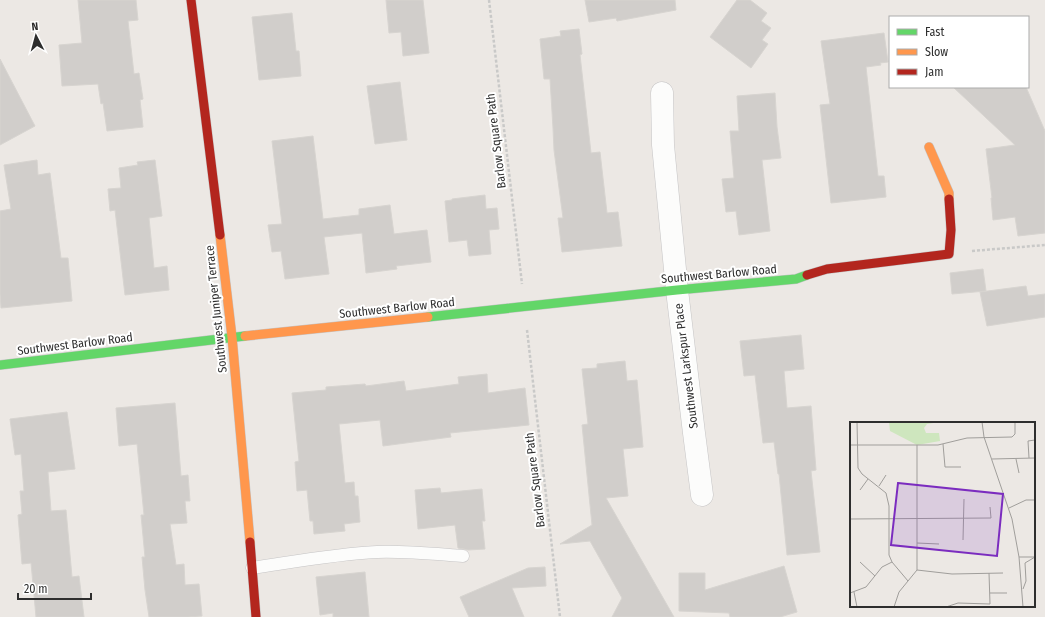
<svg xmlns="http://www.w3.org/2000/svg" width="1045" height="617" viewBox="0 0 1045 617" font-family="'Fira Sans Condensed',sans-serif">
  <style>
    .building { fill: #d1cecb; stroke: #d7d4d0 }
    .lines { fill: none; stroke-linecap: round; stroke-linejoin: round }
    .lane-casing { stroke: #c5c4c5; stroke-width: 13 }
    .street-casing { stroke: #c5c4c5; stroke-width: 23 }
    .fast-casing { stroke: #c5c4c5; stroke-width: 10 }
    .slow-casing { stroke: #c5c4c5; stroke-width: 10 }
    .jam-casing { stroke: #c5c4c5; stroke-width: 10 }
    .path { stroke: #c9c9c8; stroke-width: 2.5; stroke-dasharray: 3 2; stroke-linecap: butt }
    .lane { stroke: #fcfcfb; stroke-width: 12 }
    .street { stroke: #fcfcfb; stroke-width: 22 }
    .fast { stroke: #63d668; stroke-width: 9 }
    .slow { stroke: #ff974d; stroke-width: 9 }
    .jam { stroke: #b3261e; stroke-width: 9 }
    .labels { text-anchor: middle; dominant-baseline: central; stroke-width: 4; stroke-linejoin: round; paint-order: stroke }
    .street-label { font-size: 12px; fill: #2e2e2e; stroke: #fff }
    .inset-road { fill: none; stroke: #a09e9b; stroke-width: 1 }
    .view { fill: #7b2cbf; fill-opacity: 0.15; stroke: #7b2cbf; stroke-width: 2 }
    .inset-edge { fill: none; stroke: #2e2e2e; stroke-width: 2 }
  </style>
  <rect width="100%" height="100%" fill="#ece8e4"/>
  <path class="building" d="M 78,0 L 136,0 L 138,20 L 128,21 L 134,74 L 139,73 L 143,99 L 140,100 L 143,127 L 107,131 L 103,103 L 101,104 L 98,84 L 62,86 L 59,45 L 82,43 Z
    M 386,0 L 423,0 L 429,53 L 403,56 L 401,32 L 389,33 Z
    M 585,0 L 675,0 L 676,10 L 617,21 L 616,18 L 589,22 Z
    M 737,0 L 750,0 L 767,13 L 761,21 L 771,28 L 762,40 L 768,44 L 751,68 L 710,37 Z
    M 292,13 L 296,51 L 299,51 L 301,76 L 259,80 L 252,17 Z
    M 579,29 L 582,54 L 580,55 L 591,153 L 600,152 L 607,213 L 618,212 L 622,246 L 562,252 L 558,218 L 563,218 L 554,150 L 553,128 L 550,79 L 544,79 L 540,39 L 561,36 L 560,31 Z
    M 884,33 L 888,62 L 880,63 L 881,65 L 866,67 L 878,176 L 884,176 L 886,197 L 831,203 L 820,105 L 830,104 L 821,41 Z
    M 0,59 L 35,126 L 0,145 Z
    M 400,82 L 407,140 L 375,144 L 367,86 Z
    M 953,87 L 1026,87 L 1045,131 L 1045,233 L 1018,236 L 1015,217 L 993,220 L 991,198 L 992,198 L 986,149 L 1015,145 Z
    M 775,93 L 777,127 L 781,158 L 762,160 L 770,231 L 739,235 L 736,211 L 726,212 L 722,179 L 734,178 L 730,131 L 739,131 L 737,96 Z
    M 313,136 L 323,219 L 359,215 L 359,209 L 390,205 L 394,234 L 427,230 L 431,262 L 396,266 L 397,269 L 366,273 L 362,233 L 324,237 L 329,274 L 285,279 L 281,251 L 272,252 L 268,225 L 282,224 L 272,141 Z
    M 37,160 L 38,175 L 50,173 L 61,258 L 68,258 L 72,301 L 1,308 L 0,294 L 0,211 L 11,209 L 4,165 Z
    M 155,160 L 162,216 L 149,218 L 154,268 L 167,266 L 169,290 L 125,295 L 115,210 L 110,211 L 108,189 L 121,188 L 119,168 L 138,165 L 137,162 Z
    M 485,195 L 486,209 L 497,208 L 499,229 L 489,230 L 491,254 L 469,256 L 467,240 L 449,242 L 445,201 L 452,200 L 452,199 Z
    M 983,269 L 986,291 L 952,294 L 950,273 Z
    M 1026,286 L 1028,296 L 1045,294 L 1045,317 L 987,326 L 980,292 Z
    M 801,335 L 804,369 L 784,371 L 787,408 L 811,406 L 816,470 L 811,471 L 820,552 L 787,555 L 779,474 L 778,474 L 774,442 L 763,443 L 755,375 L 744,376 L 740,341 Z
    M 625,361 L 627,381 L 637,380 L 643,447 L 623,449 L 628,496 L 606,498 L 674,617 L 612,617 L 622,598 L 590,541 L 560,544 L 592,525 L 582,425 L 588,424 L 582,369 L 597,368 L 597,364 Z
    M 487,374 L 488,393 L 525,388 L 529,425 L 450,433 L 451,437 L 383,446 L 380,420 L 339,424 L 345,483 L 354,482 L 355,496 L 358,496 L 360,522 L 344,524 L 345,531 L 314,534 L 313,521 L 310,521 L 307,490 L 297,491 L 295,462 L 299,461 L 292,393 L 326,390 L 326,387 L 365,384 L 366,386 L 404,381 L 406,391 L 459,384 L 458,377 Z
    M 175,403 L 181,476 L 188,475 L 190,501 L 185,501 L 187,523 L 170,524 L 176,565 L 184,564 L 185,585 L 199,584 L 202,616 L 188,617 L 149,617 L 145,590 L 142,557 L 145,557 L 141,515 L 144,515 L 137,444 L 119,446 L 116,408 Z
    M 67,412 L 75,469 L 48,472 L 51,511 L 66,510 L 72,577 L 79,576 L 84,617 L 36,617 L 31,563 L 22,564 L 18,515 L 22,514 L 20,491 L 24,491 L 21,454 L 15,455 L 10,419 Z
    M 440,488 L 441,493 L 482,489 L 485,521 L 482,521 L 485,549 L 468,550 L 464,549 L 458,548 L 455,525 L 418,529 L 415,490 Z
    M 784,566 L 797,612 L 780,617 L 730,617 L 729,613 L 679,611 L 679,573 L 705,573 L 705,590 Z
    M 545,567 L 546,586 L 512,588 L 524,617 L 469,617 L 460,597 L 528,568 Z
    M 365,572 L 369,617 L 333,617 L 333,613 L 320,615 L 316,577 Z"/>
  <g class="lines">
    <g class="lane-casing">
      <path id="lane" d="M 252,568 C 293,562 335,554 377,552 C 406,551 435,554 463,556"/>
    </g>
    <g class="street-casing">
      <path id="street" d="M 662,93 L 663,145 L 677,290 L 694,433 L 702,495"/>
    </g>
    <g class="fast-casing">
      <path id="fast" d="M 428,317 L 677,290 L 796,279 L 807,275
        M 0,365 L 245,336"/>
    </g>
    <g class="slow-casing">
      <path id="slow" d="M 929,147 L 949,193 L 949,199
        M 220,235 L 232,337 L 250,542
        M 245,336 L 428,317"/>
    </g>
    <g class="jam-casing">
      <path id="jam" d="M 191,0 L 220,235
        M 807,275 L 827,269 L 949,254 L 951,230 L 949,199
        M 250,542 L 256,617"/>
    </g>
    <path class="path" d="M 489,0 L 522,284
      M 972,251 L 1045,245
      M 527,330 L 560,617"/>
    <use href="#lane" class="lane"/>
    <use href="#street" class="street"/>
    <use href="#fast" class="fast"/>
    <use href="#slow" class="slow"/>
    <use href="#jam" class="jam"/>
  </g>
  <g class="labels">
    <g class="street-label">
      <text transform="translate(496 141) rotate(-97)">Barlow Square Path</text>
      <text transform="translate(719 274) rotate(-5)">Southwest Barlow Road</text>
      <text transform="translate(397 308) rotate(-6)">Southwest Barlow Road</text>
      <text transform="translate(216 309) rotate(-96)">Southwest Juniper Terrace</text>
      <text transform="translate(75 344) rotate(-7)">Southwest Barlow Road</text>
      <text transform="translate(686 366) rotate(-97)">Southwest Larkspur Place</text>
      <text transform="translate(535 480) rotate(-97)">Barlow Square Path</text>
    </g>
  </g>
  <g transform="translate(850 422)">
    <rect width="185" height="185" fill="#ece8e4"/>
    <path d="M 39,0 L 90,0 L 77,2 L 74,6 L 76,11 L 89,11 L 90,19 L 67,23 L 40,9 Z" fill="#cee6be"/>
    <path class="inset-road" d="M 7,0 L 8,46 L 12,52 L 36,71 L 39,84 L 39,133 L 42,140 L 58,159M 132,0 L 134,15 L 162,97 L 169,135 L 173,185M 93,22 L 95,45 L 111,45M 0,23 L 88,23 L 117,16 L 162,15 L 165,12 L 165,0M 179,36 L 178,19 L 185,18M 142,37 L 185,36M 166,37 L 169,51M 29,64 L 36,53M 10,68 L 18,57M 159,86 L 176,78 L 185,78M 0,97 L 141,96 L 140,85M 113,118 L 114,77M 67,121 L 89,122M 169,135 L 185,135M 10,140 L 25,154M 67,148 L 102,152 L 153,151M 173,167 L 176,159 L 175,141 L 185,135M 4,170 L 7,185M 0,171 L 16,165 L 32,145 L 42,140M 140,171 L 157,171M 44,185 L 49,170 L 67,148 L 67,23M 96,185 L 108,181 L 140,182 L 139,151"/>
    <path class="view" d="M 48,61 L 153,72 L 147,134 L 41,123 Z"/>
    <rect width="185" height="185" class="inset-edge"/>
  </g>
  <rect x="889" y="16" width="140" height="72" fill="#ffffff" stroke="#ababab"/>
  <rect x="897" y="29" width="20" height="6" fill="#63d668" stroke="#ababab"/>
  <text x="925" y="36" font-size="12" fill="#2e2e2e">Fast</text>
  <rect x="897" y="49" width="20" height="6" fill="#ff974d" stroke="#ababab"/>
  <text x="925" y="56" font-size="12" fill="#2e2e2e">Slow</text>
  <rect x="897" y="69" width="20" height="6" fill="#b3261e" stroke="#ababab"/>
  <text x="925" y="76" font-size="12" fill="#2e2e2e">Jam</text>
  <g transform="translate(36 36) rotate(354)" stroke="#ffffff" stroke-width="3" paint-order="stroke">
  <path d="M0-3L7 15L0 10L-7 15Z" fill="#2e2e2e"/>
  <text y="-6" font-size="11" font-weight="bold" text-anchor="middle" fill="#2e2e2e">N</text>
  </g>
  <path d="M18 593v6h73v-6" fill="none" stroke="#2e2e2e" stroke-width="2"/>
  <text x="24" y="593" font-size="12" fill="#2e2e2e" stroke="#ffffff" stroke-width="3" paint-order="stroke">20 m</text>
</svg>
